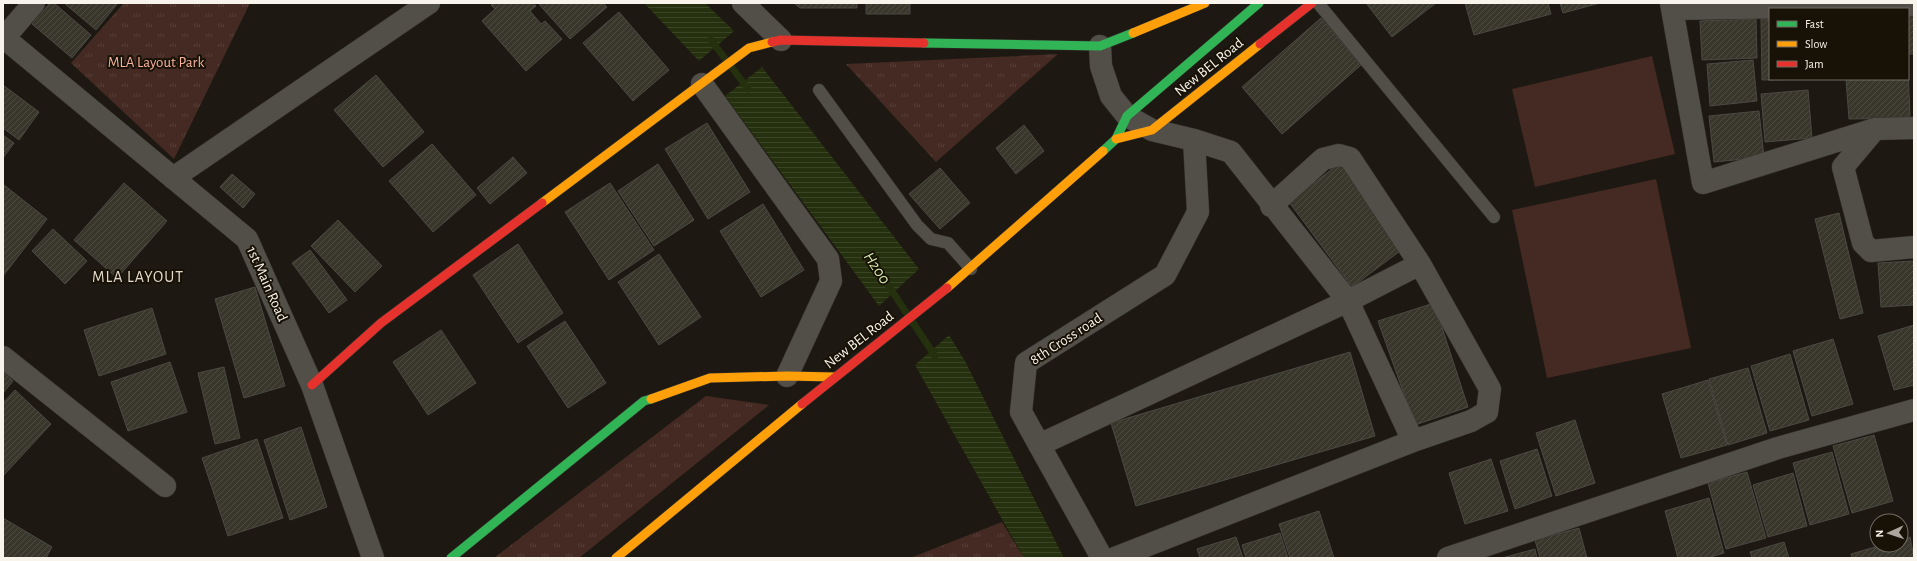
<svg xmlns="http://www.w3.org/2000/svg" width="1917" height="561" viewBox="0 0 1917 561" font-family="'Alegreya Sans',sans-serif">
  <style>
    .grass { fill: url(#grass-tufts) }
    .garden { fill: #442a22 }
    .water { fill: url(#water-rules) }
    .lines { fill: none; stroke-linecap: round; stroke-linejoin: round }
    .stream { stroke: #25300e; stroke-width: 7 }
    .building { fill: url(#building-hatch); stroke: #4b4944 }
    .lane-casing { stroke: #36332e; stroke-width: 13 }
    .street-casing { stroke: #36332e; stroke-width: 23 }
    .fast-casing { stroke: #36332e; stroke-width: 10 }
    .slow-casing { stroke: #36332e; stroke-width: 10 }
    .jam-casing { stroke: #36332e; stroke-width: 10 }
    .lane { stroke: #524f49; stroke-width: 12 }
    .street { stroke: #524f49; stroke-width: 22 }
    .fast { stroke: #30b455; stroke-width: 9 }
    .slow { stroke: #ff9f0a; stroke-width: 9 }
    .jam { stroke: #e5322d; stroke-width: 9 }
    .labels { text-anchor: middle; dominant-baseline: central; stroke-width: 4; stroke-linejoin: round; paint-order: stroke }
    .park-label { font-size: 15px; fill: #f8b19d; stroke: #171106 }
    .street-label { font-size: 15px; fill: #f8f3eb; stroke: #171106 }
    .water-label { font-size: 16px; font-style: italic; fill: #d5edad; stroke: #171106 }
    .neighbourhood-label { font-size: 16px; letter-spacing: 1px; fill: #e3daca; stroke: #171106 }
  </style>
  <defs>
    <pattern id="grass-tufts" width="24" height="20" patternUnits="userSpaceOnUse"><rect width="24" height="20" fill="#442a22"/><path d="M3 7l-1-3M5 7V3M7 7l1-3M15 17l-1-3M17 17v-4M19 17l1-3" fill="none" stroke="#563f38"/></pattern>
    <pattern id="water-rules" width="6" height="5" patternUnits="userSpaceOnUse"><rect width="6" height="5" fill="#25300e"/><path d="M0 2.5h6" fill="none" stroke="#3b4426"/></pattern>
    <pattern id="building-hatch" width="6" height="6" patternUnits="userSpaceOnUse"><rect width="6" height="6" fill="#39362b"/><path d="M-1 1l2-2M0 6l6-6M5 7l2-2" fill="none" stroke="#4d4a40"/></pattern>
  </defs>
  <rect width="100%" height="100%" fill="#1d1912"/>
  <path class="grass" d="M 124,3 L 250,3 L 174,159 L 71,63 Z
    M 1058,54 L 936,162 L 846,64 Z
    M 706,396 L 769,405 L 579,558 L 494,558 Z
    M 1002,522 L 1024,558 L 910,558 Z"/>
  <path class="garden" d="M 1652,56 L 1675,154 L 1535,187 L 1512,89 Z
    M 1656,179 L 1691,348 L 1547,378 L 1512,210 Z"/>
  <path class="water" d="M 644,3 L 705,3 L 734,31 L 699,61 Z
    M 762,67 L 919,269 L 879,306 L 725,96 Z
    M 949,335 L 965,361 L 1064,558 L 1024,558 L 915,365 Z"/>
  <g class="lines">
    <path class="stream" d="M 711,40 L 748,89
      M 888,285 L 935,356"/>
  </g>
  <path class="building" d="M 50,3 L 54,3 L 91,35 L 72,58 L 32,24 Z
    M 64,3 L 118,3 L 96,30 Z
    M 494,3 L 533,3 L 536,6 L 530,11 L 541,24 L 545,21 L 562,39 L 526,71 L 482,21 L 495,9 L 491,5 Z
    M 538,3 L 603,3 L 607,7 L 570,39 Z
    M 794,3 L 857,3 L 857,8 L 800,8 Z
    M 866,3 L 910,3 L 910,14 L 866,14 Z
    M 1366,3 L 1436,3 L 1392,37 Z
    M 1465,3 L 1548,3 L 1551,14 L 1474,35 Z
    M 1560,3 L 1600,3 L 1563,13 Z
    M 1914,8 L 1914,54 L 1908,54 L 1908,9 Z
    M 619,12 L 669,70 L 633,101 L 583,43 Z
    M 1321,18 L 1361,65 L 1282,134 L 1242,87 Z
    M 1756,19 L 1757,58 L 1702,60 L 1700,21 Z
    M 1761,19 L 1770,19 L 1770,79 L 1813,79 L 1762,80 Z
    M 1753,60 L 1757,101 L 1710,106 L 1707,64 Z
    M 1908,66 L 1910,118 L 1849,119 L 1846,79 L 1908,79 Z
    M 376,75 L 424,132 L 383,167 L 334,110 Z
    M 3,85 L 39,112 L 19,140 L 3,128 Z
    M 1808,90 L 1812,138 L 1765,142 L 1761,94 Z
    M 1759,111 L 1764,157 L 1714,162 L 1709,116 Z
    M 707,123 L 750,192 L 708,219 L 665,149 Z
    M 1024,125 L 1044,151 L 1016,174 L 996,148 Z
    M 3,135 L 14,143 L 3,158 Z
    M 432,144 L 476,195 L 433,232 L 389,181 Z
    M 513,157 L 527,173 L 490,204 L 477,188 Z
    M 1340,163 L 1404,248 L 1352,287 L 1289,202 Z
    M 658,164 L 694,220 L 654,246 L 618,191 Z
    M 940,168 L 970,203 L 940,229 L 909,194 Z
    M 232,174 L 255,194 L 243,208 L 220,187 Z
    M 124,183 L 167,221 L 117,278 L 74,240 Z
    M 610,183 L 654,250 L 609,280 L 565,212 Z
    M 4,185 L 47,219 L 3,276 L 3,186 Z
    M 763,204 L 804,270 L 761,297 L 720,231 Z
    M 1839,213 L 1863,313 L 1840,319 L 1815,219 Z
    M 338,220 L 382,266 L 355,292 L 311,246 Z
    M 53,229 L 87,261 L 65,284 L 32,251 Z
    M 518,244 L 563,313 L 518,343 L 473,275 Z
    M 310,250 L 347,300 L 329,313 L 292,263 Z
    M 659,254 L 701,317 L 659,345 L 618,282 Z
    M 1914,261 L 1914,305 L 1881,307 L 1878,263 Z
    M 255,287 L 285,386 L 244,398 L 215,299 Z
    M 1434,303 L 1468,407 L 1415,425 L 1378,321 Z
    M 152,308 L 166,354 L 99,376 L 84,330 Z
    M 565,321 L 606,383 L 568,408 L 527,346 Z
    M 1914,325 L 1914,385 L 1894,390 L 1878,336 Z
    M 441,330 L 476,383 L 428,415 L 393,362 Z
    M 1833,339 L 1853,404 L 1812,416 L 1793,351 Z
    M 1350,352 L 1375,436 L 1136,506 L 1111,423 Z
    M 1790,354 L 1809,420 L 1770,431 L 1751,366 Z
    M 170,362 L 187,412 L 128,431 L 111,382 Z
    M 224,367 L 240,438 L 215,444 L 198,373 Z
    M 1748,368 L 1767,433 L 1728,445 L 1709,379 Z
    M 3,372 L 13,381 L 3,393 Z
    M 1708,380 L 1727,445 L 1681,458 L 1662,394 Z
    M 15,390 L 51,424 L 3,476 L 3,403 Z
    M 1575,420 L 1595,483 L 1556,496 L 1536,433 Z
    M 301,427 L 327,507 L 290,520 L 264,440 Z
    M 1874,435 L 1893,501 L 1852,513 L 1833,446 Z
    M 257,439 L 283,518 L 228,536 L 202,458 Z
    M 1537,449 L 1552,496 L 1515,509 L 1500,461 Z
    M 1832,452 L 1849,514 L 1810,525 L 1793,463 Z
    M 1491,459 L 1508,511 L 1465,524 L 1449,473 Z
    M 1747,472 L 1766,538 L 1726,549 L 1708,483 Z
    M 1793,473 L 1807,526 L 1768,537 L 1753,485 Z
    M 1709,498 L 1724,553 L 1707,558 L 1678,558 L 1665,511 Z
    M 1319,511 L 1334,558 L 1290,558 L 1279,524 Z
    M 3,518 L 52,547 L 46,558 L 3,558 Z
    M 1579,528 L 1587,558 L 1540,558 L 1535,540 Z
    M 1280,533 L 1288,558 L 1246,558 L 1242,545 Z
    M 1236,537 L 1243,558 L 1200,558 L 1197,549 Z
    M 1910,537 L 1914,558 L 1852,558 L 1851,554 L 1882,545 L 1901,545 L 1901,540 Z
    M 1784,542 L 1789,558 L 1752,558 L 1750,552 Z
    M 1535,549 L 1537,558 L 1502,558 Z"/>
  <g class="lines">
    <g class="lane-casing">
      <path id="lane" d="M 1318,3 L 1494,217
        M 819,90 L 917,225 L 931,239 L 948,243 L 971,269"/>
    </g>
    <g class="street-casing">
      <path id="street" d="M 743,3 L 781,40
        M 1671,3 L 1703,183 L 1875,129 L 1914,128
        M 1672,9 L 1914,5
        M 3,37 L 247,239 L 312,385 L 373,558
        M 3,39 L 34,3
        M 1100,46 L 1101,66 L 1111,96 L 1127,116 L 1152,130 L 1194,140 L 1231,152 L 1348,301 L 1413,441
        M 702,84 L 828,259 L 831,281 L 787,376
        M 1875,129 L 1843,167 L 1863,243 L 1871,251 L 1914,247
        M 173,178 L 429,3
        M 3,357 L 165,486
        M 1039,445 L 1348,301 L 1420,264
        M 1102,558 L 1021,412 L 1026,363 L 1165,275 L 1198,212 L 1194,140
        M 1115,558 L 1413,441 L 1471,421 L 1487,412 L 1490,389 L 1420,264 L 1350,158 L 1339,155 L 1323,159 L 1271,206
        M 1448,558 L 1778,448 L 1914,410"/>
    </g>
    <g class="fast-casing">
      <path id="fast" d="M 924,43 L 1100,46 L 1133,33
        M 1103,151 L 1116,139 L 1127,116 L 1259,3
        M 451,558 L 644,401 L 651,399"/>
    </g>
    <g class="slow-casing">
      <path id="slow" d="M 1133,33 L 1205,3
        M 1116,139 L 1152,130 L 1260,44
        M 542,203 L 749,48 L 772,42
        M 947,288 L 1103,151
        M 651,399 L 710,378 L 787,376 L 834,377
        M 616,558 L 802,404"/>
    </g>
    <g class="jam-casing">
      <path id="jam" d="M 772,42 L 781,40 L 924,43
        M 1260,44 L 1312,3
        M 312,385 L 381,323 L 542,203
        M 802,404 L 947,288"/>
    </g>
    <use href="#lane" class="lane"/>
    <use href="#street" class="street"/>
    <use href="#fast" class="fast"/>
    <use href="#slow" class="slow"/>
    <use href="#jam" class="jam"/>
  </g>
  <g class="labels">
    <g class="park-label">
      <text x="156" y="62">MLA Layout Park</text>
    </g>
    <g class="street-label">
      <text transform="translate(1209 67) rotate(-39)">New BEL Road</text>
      <text transform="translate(267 284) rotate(66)">1st Main Road</text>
      <text transform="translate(1066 339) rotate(-33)">8th Cross road</text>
      <text transform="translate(859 340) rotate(-38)">New BEL Road</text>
    </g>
    <g class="water-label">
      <text transform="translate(877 268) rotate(56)">H200</text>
    </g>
    <g class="neighbourhood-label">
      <text x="138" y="277">MLA LAYOUT</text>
    </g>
  </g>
  <rect width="1917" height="561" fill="none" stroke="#f8f3eb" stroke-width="8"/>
  <rect x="1769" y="8" width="140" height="72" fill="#171106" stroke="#716b62"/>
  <rect x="1777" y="21" width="20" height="6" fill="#30b455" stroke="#716b62"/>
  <text x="1805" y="28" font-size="12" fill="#f8f3eb">Fast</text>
  <rect x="1777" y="41" width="20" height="6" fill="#ff9f0a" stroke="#716b62"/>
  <text x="1805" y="48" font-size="12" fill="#f8f3eb">Slow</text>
  <rect x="1777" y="61" width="20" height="6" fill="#e5322d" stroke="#716b62"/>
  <text x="1805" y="68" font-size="12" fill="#f8f3eb">Jam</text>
  <g transform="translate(1889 533) rotate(267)"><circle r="19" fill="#171106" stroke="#716b62"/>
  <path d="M0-3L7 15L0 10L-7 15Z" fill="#aba79f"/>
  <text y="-6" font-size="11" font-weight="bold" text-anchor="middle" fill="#f8f3eb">N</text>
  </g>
</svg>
